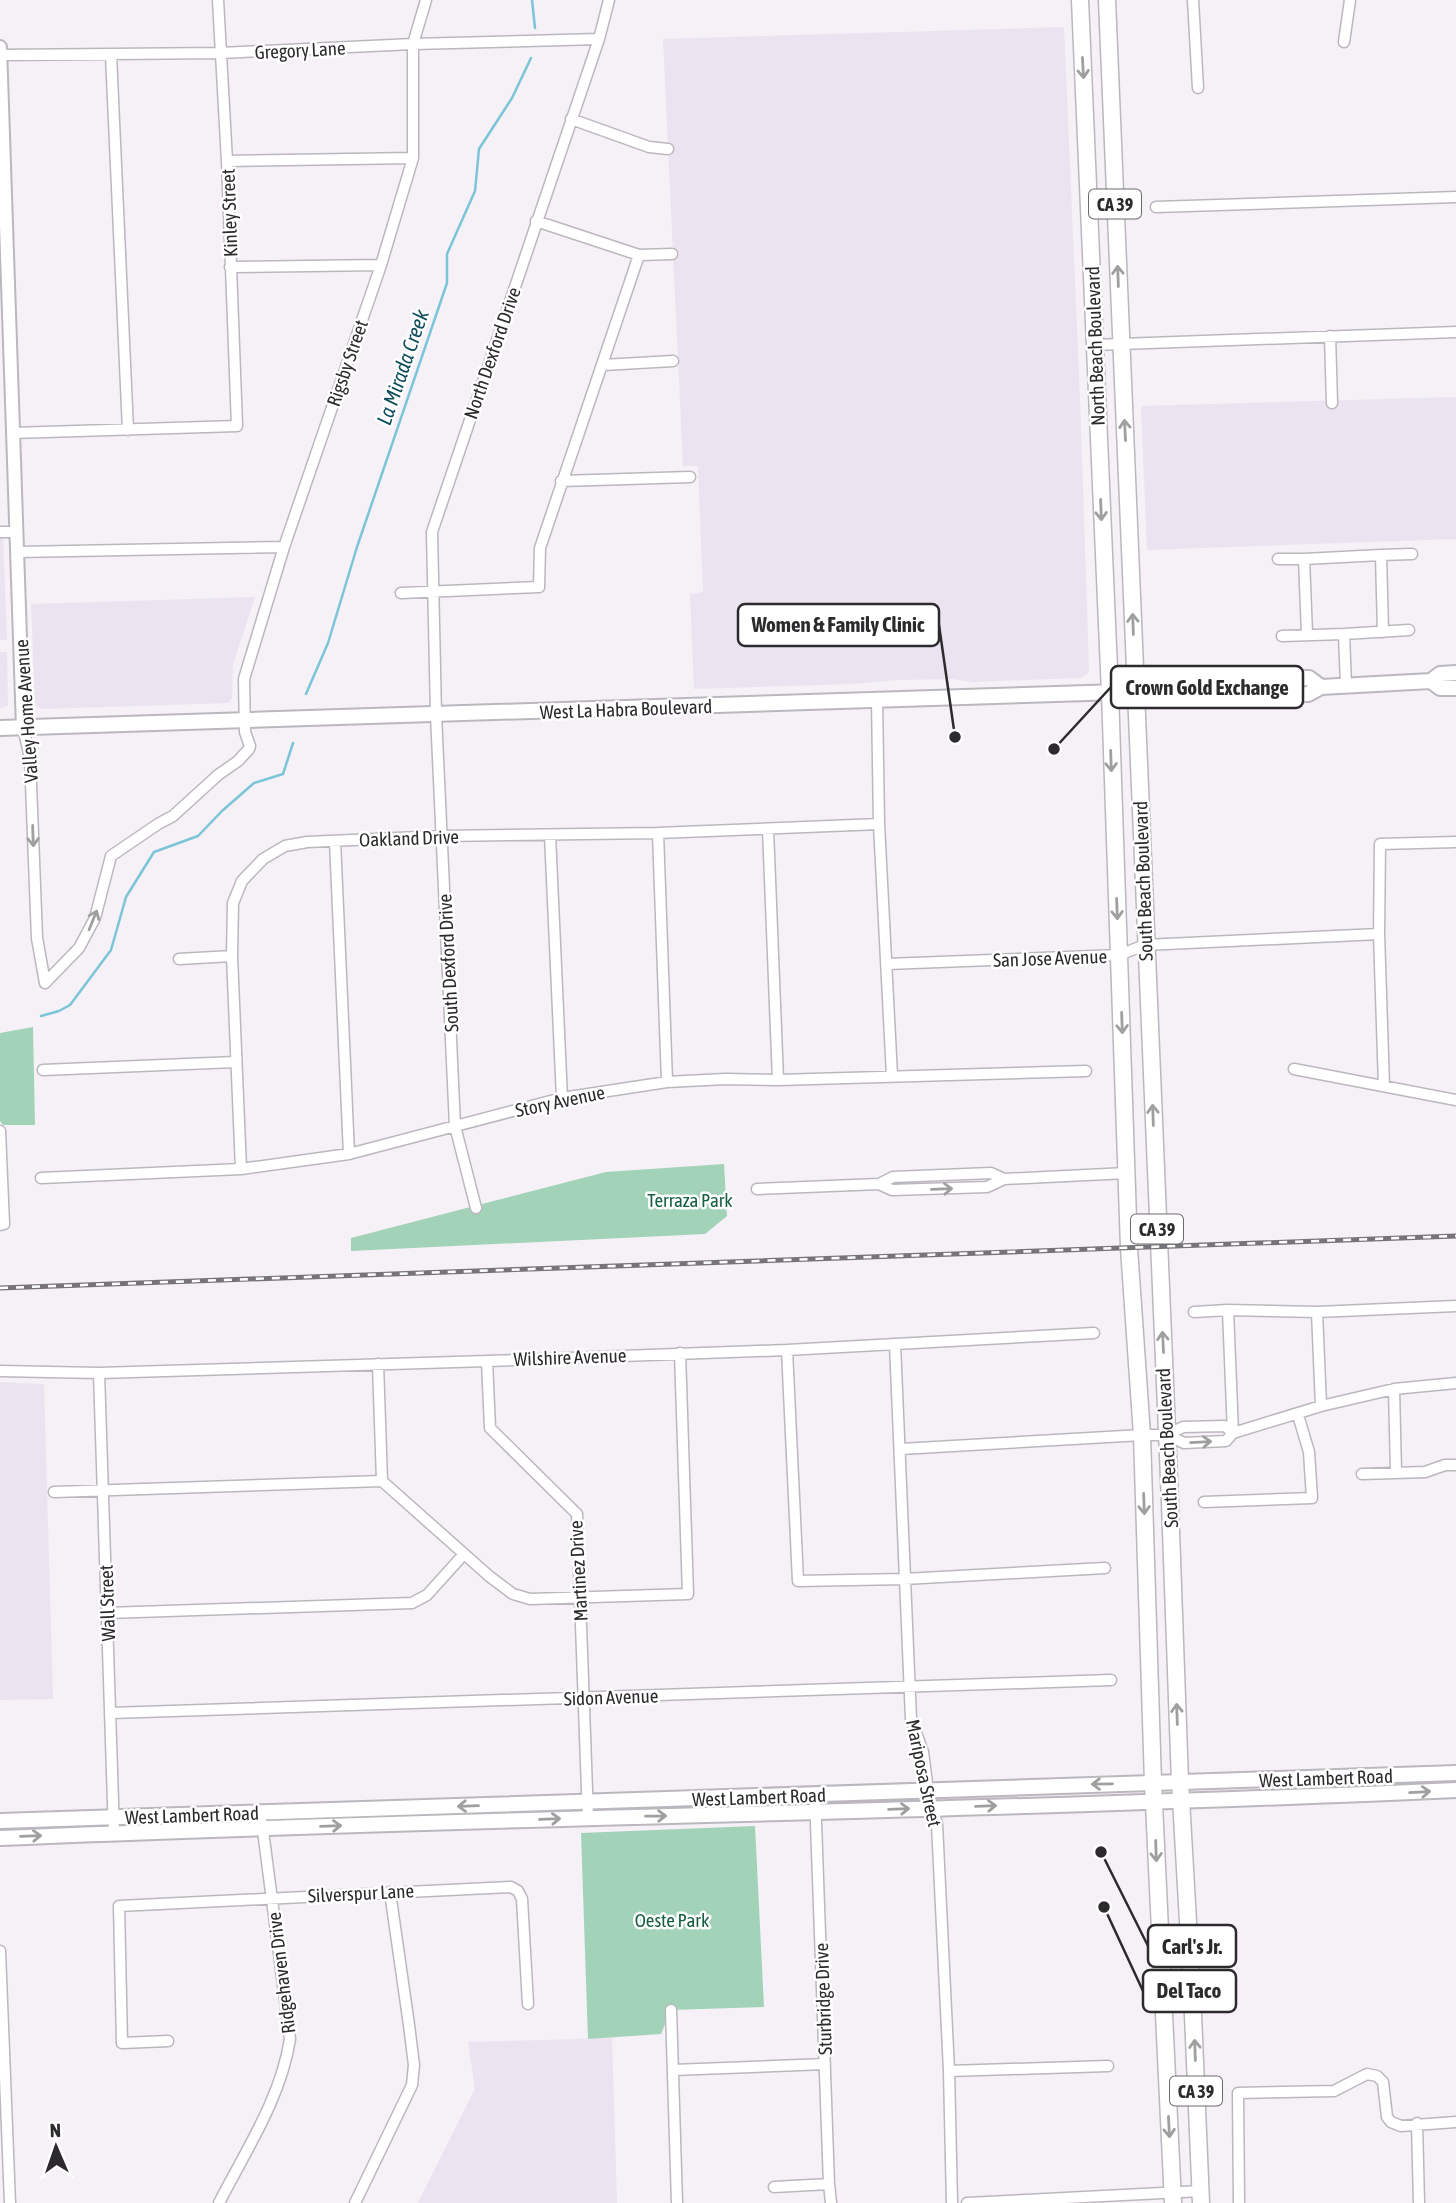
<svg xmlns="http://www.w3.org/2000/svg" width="1456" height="2203" viewBox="0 0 1456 2203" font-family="'Asap Condensed',sans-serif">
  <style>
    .built { fill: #ece3f1 }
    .green { fill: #a2d2b8 }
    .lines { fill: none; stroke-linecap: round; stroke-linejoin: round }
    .stream { stroke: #7cc4d8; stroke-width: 2.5 }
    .minor-casing { stroke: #bcb7be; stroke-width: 13 }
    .tertiary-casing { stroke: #bcb7be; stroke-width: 16 }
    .secondary-casing { stroke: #bcb7be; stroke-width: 18 }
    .primary-casing { stroke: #bcb7be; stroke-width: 19 }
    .minor { stroke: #fff; stroke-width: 10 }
    .tertiary { stroke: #fff; stroke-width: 12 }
    .secondary { stroke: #fff; stroke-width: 14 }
    .primary { stroke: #fff; stroke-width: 16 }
    .rail-casing { stroke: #777479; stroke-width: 5 }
    .rail { stroke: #fff; stroke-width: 2.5; stroke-dasharray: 8; stroke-linecap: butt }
    .oneway { stroke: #a09fa0 }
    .labels { text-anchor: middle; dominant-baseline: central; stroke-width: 5; stroke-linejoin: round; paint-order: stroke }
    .shield { fill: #fff; stroke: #6b6a6c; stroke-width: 2 }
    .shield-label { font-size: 18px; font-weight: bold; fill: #2c2a2d }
    .street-label { font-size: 19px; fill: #2c2a2d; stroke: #fff }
    .park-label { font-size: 19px; fill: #176042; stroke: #fff }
    .water-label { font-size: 21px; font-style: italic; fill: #0d4d5b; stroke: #fff }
    .leader { fill: none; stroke: #2c2a2d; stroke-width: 2.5 }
    .callout-dot { fill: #2c2a2d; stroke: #fff; stroke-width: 2.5 }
    .callout { fill: #fff; stroke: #2c2a2d; stroke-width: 2.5 }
    .callout-label { font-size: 21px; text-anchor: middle; font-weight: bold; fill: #2c2a2d }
  </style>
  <rect width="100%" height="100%" fill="#f5f1f7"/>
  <path class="built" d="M 1064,27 L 1080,398 L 1089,669 L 1088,673 L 1080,678 L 972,682 L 952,679 L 898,680 L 852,684 L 694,689 L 690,594 L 703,592 L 698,466 L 683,466 L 663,39 Z
    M 1456,397 L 1456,539 L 1147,550 L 1141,406 Z
    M 0,537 L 3,537 L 7,640 L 0,640 Z
    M 255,597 L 233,664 L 232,698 L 229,703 L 42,709 L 35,706 L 31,604 Z
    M 0,652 L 7,652 L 8,706 L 0,708 Z
    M 0,1382 L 44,1384 L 53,1699 L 0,1700 Z
    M 612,2038 L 617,2203 L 418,2203 L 475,2089 L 468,2042 Z"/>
  <path class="green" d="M 33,1027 L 35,1125 L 3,1125 L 0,1121 L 0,1033 Z
    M 724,1164 L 727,1216 L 705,1234 L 351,1251 L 351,1238 L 606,1172 Z
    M 755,1826 L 764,2007 L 671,2010 L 661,2034 L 588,2039 L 581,1833 Z"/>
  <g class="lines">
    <path class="stream" d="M 532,0 L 535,28
      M 306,694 L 328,643 L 357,547 L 447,283 L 447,254 L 475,191 L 479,149 L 512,98 L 531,58
      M 41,1016 L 59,1011 L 70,1005 L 111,950 L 126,897 L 154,852 L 198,836 L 222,811 L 254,783 L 283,774 L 293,743"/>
    <g class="minor-casing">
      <path id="minor" d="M 1193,0 L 1198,88
        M 1344,42 L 1350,0
        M 0,55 L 221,53 L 413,44 L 599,39
        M 111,55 L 128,430
        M 571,119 L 649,147 L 668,149
        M 227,161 L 413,158
        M 1156,207 L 1456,197
        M 536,221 L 639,255 L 672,254
        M 230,267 L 381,265
        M 1330,336 L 1332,403
        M 1094,345 L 1456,332
        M 603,365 L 673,361
        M 13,433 L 237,426 L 227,161 L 218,0
        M 561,481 L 690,477
        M 0,532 L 16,532
        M 17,552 L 284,547
        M 1381,555 L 1412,554
        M 1278,559 L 1304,559
        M 401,593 L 539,587 L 540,548 L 639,255
        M 1307,634 L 1304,559 L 1381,555 L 1383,632
        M 1282,636 L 1344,634
        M 1346,685 L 1344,634 L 1409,630
        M 877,700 L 879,824 L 892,1076
        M 23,727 L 30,758 L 37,938 L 45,983 L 79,948 L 95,918 L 111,856 L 158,824 L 173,816 L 218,775 L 238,761 L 249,749 L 250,746 L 245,732 L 244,679 L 284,547 L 381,265 L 413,158 L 413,44 L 426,0
        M 768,829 L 778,1080
        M 658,833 L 667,1082
        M 550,835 L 562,1098
        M 335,841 L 349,1154
        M 179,959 L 232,956
        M 887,964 L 1119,955 L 1145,945 L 1379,934
        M 1294,1069 L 1456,1100
        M 43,1070 L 235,1062
        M 1384,1086 L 1379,934 L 1380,844 L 1456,842
        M 0,1131 L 4,1224 L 0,1225
        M 241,1169 L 232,956 L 233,903 L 242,881 L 263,859 L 285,846 L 307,842 L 442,836 L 658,833 L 879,824
        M 41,1178 L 241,1169 L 349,1154 L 562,1098 L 667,1082 L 725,1079 L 778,1080 L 1086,1071
        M 879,1184 L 892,1190 L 987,1187 L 1004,1179 L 1127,1173
        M 757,1189 L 879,1184 L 893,1177 L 991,1173 L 1004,1179
        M 476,1208 L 455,1126 L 436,715 L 432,532 L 599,39 L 609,0
        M 1228,1310 L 1233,1433
        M 1194,1312 L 1228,1310 L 1317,1312 L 1456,1306
        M 1317,1312 L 1321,1406
        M 895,1344 L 911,1719 L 923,1752 L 928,1791 L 937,1824 L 949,2071 L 952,2203
        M 787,1350 L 798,1581 L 904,1579 L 1105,1568
        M 487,1361 L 490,1428 L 577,1514 L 588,1818
        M 378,1364 L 382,1481
        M 0,1371 L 99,1373 L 487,1361 L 787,1350 L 1094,1333
        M 99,1373 L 114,1833
        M 1394,1389 L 1396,1473
        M 1167,1435 L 1183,1427 L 1225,1426 L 1233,1433
        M 901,1449 L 1142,1435 L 1167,1435 L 1184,1443 L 1226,1441 L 1233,1433 L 1321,1406 L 1394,1389 L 1456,1383
        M 1362,1474 L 1425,1472 L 1445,1465 L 1456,1465
        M 382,1481 L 489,1576 L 513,1594 L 530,1599 L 688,1594 L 680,1353
        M 54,1492 L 382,1481
        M 1204,1502 L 1312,1498 L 1309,1452 L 1298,1415
        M 107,1613 L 412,1603 L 427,1595 L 464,1554
        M 111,1713 L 1111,1680
        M 815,1795 L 829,2184 L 831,2203
        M 0,1951 L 10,2203
        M 671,2010 L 677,2203
        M 168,2041 L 122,2043 L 119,1906 L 511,1887 L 518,1891 L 522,1899 L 528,2004
        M 673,2070 L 825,2064
        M 949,2071 L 1108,2066
        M 1417,2123 L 1419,2203
        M 774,2187 L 829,2184
        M 219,2203 C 246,2150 281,2098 290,2039 L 262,1823
        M 355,2203 L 412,2085 L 414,2065 L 409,2025 L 390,1892
        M 967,2203 L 1201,2191
        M 1239,2203 L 1238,2093 L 1334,2091 L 1367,2074 L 1377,2076 L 1383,2082 L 1387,2117 L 1391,2122 L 1401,2126 L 1456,2122"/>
    </g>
    <g class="tertiary-casing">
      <path id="tertiary" d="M 0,47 L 23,727"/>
    </g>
    <g class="secondary-casing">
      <path id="secondary" d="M 1431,681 L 1440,688 L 1456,688
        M 1229,689 L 1245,681 L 1309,678 L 1321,687
        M 0,728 L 1151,691 L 1229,689 L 1244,696 L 1308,694 L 1321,687 L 1431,681 L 1440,674 L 1456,673
        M 0,1821 L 1456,1773
        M 0,1838 C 485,1817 971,1812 1456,1790"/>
    </g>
    <g class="primary-casing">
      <path id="primary" d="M 1080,0 L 1110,693 L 1129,1248 L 1142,1435 L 1153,1783 L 1173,2203
        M 1107,0 L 1170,1503 L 1180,1782 L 1192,1991 L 1201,2203"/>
    </g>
    <use href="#minor" class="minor"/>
    <use href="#tertiary" class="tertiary"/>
    <use href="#secondary" class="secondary"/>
    <use href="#primary" class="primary"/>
    <g class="rail-casing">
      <path id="rail" d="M 0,1288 L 1456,1236"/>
    </g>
    <use href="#rail" class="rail"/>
  </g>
  <defs><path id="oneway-shaft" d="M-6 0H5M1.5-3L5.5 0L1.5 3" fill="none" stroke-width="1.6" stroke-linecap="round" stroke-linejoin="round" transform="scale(1.75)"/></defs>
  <g class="oneway">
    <use href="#oneway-shaft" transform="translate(1083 68) rotate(87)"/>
    <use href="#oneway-shaft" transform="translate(1118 276) rotate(-92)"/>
    <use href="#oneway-shaft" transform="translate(1125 430) rotate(-93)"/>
    <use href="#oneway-shaft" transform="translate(1101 510) rotate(88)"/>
    <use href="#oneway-shaft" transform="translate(1133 624) rotate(-92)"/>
    <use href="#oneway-shaft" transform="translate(1111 761) rotate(88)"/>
    <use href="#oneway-shaft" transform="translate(33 836) rotate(88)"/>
    <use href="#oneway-shaft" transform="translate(1117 909) rotate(88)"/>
    <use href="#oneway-shaft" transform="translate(93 920) rotate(-68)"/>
    <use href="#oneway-shaft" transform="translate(1122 1023) rotate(88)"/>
    <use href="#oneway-shaft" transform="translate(1153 1115) rotate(-92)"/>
    <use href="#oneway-shaft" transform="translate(942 1189) rotate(-2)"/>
    <use href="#oneway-shaft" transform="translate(1163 1342) rotate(-93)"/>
    <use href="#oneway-shaft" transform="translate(1201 1442) rotate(-3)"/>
    <use href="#oneway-shaft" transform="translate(1144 1504) rotate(88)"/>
    <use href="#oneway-shaft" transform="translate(1177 1714) rotate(-92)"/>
    <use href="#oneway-shaft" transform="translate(1102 1784) rotate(179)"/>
    <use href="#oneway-shaft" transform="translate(1420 1792) rotate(-3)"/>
    <use href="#oneway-shaft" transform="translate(468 1806) rotate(178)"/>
    <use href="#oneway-shaft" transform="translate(986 1806) rotate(-2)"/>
    <use href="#oneway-shaft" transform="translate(899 1809) rotate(-2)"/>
    <use href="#oneway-shaft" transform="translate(656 1816) rotate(-1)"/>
    <use href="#oneway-shaft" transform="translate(550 1819) rotate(-2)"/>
    <use href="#oneway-shaft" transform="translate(331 1826) rotate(-2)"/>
    <use href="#oneway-shaft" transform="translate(31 1836) rotate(-2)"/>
    <use href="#oneway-shaft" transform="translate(1156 1851) rotate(88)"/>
    <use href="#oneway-shaft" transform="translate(1195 2050) rotate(-92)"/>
    <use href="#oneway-shaft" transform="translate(1169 2127) rotate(87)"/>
  </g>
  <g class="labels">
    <g class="shield">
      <rect x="1089" y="189.5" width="52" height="29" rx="5"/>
      <rect x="1131" y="1214.5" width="52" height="29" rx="5"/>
      <rect x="1170" y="2076.5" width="52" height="29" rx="5"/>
    </g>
    <g class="shield-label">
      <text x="1115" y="204">CA 39</text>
      <text x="1157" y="1229">CA 39</text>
      <text x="1196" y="2091">CA 39</text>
    </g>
    <g class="street-label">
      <text transform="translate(300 50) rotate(-3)">Gregory Lane</text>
      <text transform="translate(229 213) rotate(-92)">Kinley Street</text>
      <text transform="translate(1095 346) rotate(-92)">North Beach Boulevard</text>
      <text transform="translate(492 353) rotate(-71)">North Dexford Drive</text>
      <text transform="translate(347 363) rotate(-71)">Rigsby Street</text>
      <text transform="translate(626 709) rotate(-2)">West La Habra Boulevard</text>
      <text transform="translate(26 711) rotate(-94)">Valley Home Avenue</text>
      <text transform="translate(409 838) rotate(-2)">Oakland Drive</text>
      <text transform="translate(1143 881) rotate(-92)">South Beach Boulevard</text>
      <text transform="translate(1050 958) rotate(-2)">San Jose Avenue</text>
      <text transform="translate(448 963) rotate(-93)">South Dexford Drive</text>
      <text transform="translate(560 1101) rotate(-12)">Story Avenue</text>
      <text transform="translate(570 1357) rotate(-2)">Wilshire Avenue</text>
      <text transform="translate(1167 1448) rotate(-93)">South Beach Boulevard</text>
      <text transform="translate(578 1571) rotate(-93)">Martinez Drive</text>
      <text transform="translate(107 1603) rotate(-92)">Wall Street</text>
      <text transform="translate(611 1697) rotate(-2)">Sidon Avenue</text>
      <text transform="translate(924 1773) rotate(78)">Mariposa Street</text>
      <text transform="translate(1326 1778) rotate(-2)">West Lambert Road</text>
      <text transform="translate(759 1797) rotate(-2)">West Lambert Road</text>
      <text transform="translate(192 1815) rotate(-2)">West Lambert Road</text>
      <text transform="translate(361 1893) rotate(-3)">Silverspur Lane</text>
      <text transform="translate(281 1973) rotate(-97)">Ridgehaven Drive</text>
      <text transform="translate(823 1999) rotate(-92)">Sturbridge Drive</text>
    </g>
    <g class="park-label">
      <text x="690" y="1200">Terraza Park</text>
      <text x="672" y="1920">Oeste Park</text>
    </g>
    <g class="water-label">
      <text transform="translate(402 367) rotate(-71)">La Mirada Creek</text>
    </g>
  </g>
  <path class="leader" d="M955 737L939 625M1054 749L1111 687M1101 1852L1148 1946M1104 1907L1143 1991"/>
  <g class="callout-dot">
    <circle cx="955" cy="737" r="7"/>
    <circle cx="1054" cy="749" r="7"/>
    <circle cx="1101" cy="1852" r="7"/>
    <circle cx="1104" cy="1907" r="7"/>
  </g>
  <g class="callout">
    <rect x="738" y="604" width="201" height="42" rx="7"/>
    <rect x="1111" y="666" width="192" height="42" rx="7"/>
    <rect x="1148" y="1925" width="88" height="42" rx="7"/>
    <rect x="1143" y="1970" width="93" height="42" rx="7"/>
  </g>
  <g class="callout-label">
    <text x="838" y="632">Women &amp; Family Clinic</text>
    <text x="1207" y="695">Crown Gold Exchange</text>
    <text x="1192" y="1954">Carl's Jr.</text>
    <text x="1189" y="1998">Del Taco</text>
  </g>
  <g transform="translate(56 2147) rotate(358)" stroke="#ffffff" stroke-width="5" paint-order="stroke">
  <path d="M0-5L12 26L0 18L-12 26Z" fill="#2c2a2d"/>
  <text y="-10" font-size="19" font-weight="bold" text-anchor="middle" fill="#2c2a2d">N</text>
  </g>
</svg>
